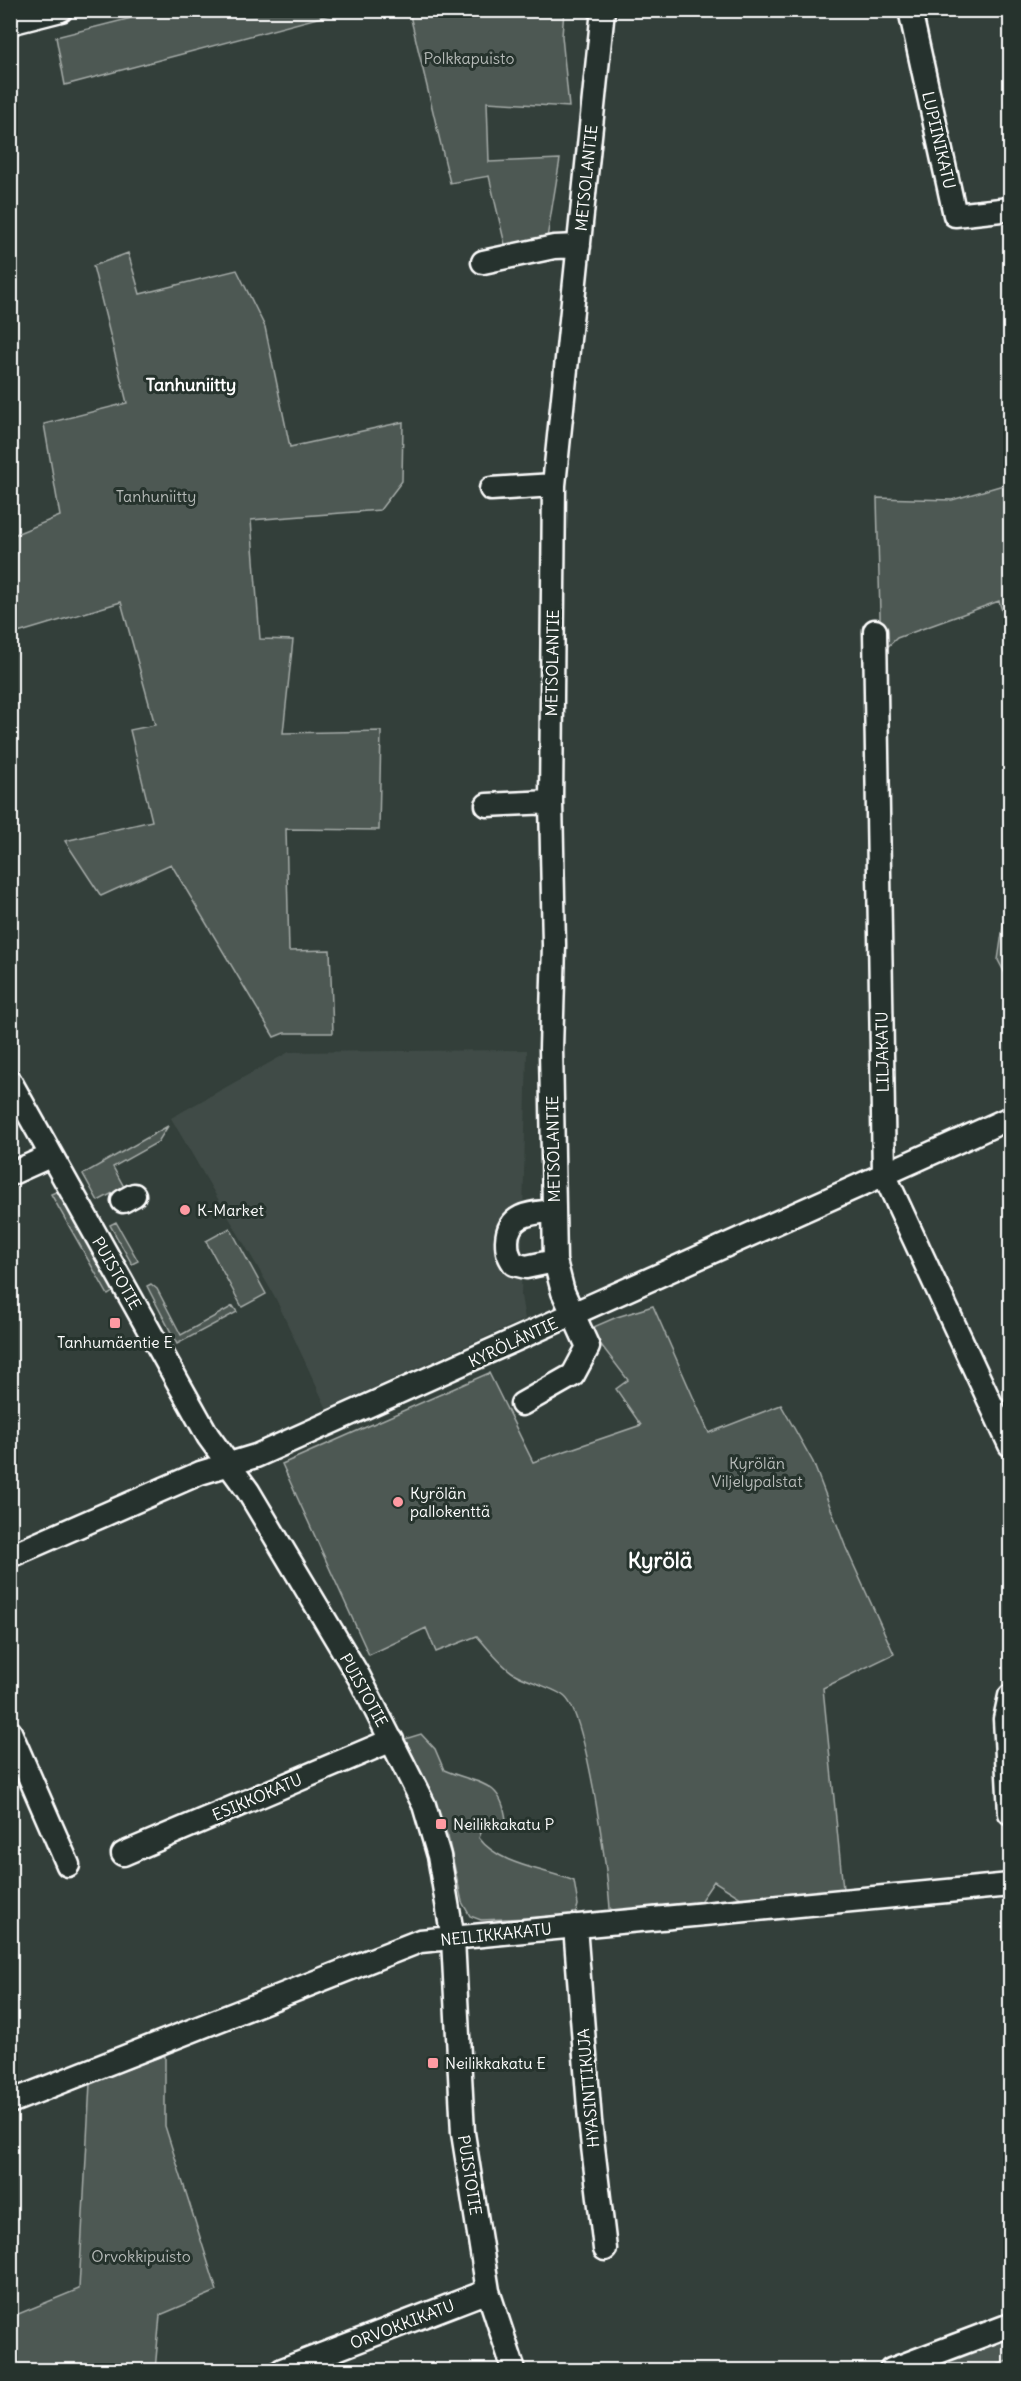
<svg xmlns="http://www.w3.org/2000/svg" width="1021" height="2381" viewBox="0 0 1021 2381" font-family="Delius,sans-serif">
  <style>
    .built { fill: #404c47 }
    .green { fill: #4d5853; stroke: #a6aca9; stroke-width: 1.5 }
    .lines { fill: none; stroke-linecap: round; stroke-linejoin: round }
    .minor-casing { stroke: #fff; stroke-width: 27 }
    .minor { stroke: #26332d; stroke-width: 22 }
    .poi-dot { fill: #ff9aa2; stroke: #26332d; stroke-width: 2 }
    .labels { text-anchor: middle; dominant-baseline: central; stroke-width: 6; stroke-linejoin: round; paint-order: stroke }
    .park-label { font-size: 16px; fill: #b8bcba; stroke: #26332d }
    .street-label { font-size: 16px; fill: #fff; stroke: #26332d }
    .poi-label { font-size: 16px; fill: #fff; stroke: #26332d; text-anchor: start }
    .neighbourhood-label { font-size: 18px; font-weight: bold; fill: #fff; stroke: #26332d }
    .district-label { font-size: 22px; font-weight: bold; fill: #fff; stroke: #26332d }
  </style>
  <rect width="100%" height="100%" fill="#333f3a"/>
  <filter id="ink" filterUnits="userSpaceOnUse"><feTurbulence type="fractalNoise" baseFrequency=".0167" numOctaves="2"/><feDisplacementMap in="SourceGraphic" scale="12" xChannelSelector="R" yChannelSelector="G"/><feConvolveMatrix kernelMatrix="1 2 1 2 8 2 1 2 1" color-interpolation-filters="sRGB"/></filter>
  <g filter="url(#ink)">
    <path class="built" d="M 527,1050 L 521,1296 L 525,1319 L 327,1409 L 275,1297 L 171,1118 L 289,1052 Z"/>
    <path class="green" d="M 163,10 L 344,10 L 344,11 L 65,85 L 56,37 Z
      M 409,11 L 564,11 L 562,36 L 569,107 L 487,102 L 489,162 L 560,159 L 547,238 L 506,249 L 489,176 L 450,183 Z
      M 128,253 L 140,294 L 237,270 L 265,327 L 290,447 L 403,422 L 402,481 L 380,510 L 251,520 L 260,639 L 293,640 L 283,733 L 381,731 L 379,830 L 286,829 L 289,951 L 330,950 L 333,1033 L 284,1033 L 274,1037 L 171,864 L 101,896 L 65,841 L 152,821 L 130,730 L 155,725 L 121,602 L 11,635 L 11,536 L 60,516 L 44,424 L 127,403 L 93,266 Z
      M 1010,483 L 1010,636 L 999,601 L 897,638 L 881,653 L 877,498 L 952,500 Z
      M 1010,919 L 1010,983 L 998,960 L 1004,920 Z
      M 168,1126 L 158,1142 L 113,1167 L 124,1187 L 98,1201 L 83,1174 Z
      M 58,1191 L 114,1291 L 108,1295 L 51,1194 Z
      M 116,1222 L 138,1261 L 132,1264 L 110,1225 Z
      M 230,1228 L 266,1294 L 242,1307 L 206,1241 Z
      M 151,1284 L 157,1289 L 181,1335 L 233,1306 L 237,1312 L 177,1344 L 147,1286 Z
      M 653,1306 L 709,1433 L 781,1405 L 813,1462 L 846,1548 L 894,1654 L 823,1688 L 843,1889 L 744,1900 L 714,1881 L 699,1903 L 626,1913 L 610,1909 C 608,1875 587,1716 565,1697 C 556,1688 528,1682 515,1674 C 501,1666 488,1648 477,1636 L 436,1652 L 426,1628 L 369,1655 L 282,1464 L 489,1373 L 533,1462 L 641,1425 L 616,1389 L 628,1380 L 589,1329 L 617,1317 Z
      M 421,1734 L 435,1749 L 444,1770 C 475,1784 501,1778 506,1820 L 482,1830 L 479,1838 C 499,1865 544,1869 574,1881 L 578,1905 L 575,1916 L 481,1920 L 470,1916 L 462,1902 L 448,1837 L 433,1797 L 405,1739 Z
      M 165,2055 L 165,2126 L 217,2291 L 160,2315 L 155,2370 L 11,2370 L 11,2317 L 79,2289 L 90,2083 Z
      M 1010,2337 L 1010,2360 L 984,2370 L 918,2370 Z"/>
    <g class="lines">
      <g class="minor-casing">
        <path id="minor" d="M 910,10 L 955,215 L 1010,209
          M 10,23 L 61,10
          M 483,262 L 554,247 L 579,246
          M 491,489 L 554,485
          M 875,631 L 884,1174 L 1010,1445
          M 487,805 L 551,802
          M 10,1081 L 208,1436 L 248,1491 L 359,1677 L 424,1805 L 439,1856 L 453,1939 L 463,2133 L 488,2291 L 514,2370
          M 10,1174 L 50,1156
          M 123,1201 L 134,1195
          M 554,1211 C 532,1213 508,1213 507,1241 C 507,1251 508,1255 514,1264 L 526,1267 L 555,1261
          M 522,1404 L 573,1375 L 588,1347 L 563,1292 L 555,1261 L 551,1049 L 554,945 L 551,802 L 554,485 L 603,10
          M 10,1556 L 200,1473 L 256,1456 L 1010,1118
          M 1010,1696 L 1005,1719 L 1010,1813
          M 10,1732 L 68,1865
          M 123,1854 L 392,1740
          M 575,1926 L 590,2121 L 605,2249
          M 10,2102 L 420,1941 L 1010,1885
          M 282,2370 L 488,2291
          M 891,2370 L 1010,2325"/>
      </g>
      <use href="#minor" class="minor"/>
    </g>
  </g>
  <g class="poi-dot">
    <circle cx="185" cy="1210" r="6"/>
    <rect x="109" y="1317" width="12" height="12" rx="3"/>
    <circle cx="398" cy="1502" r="6"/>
    <rect x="435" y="1818" width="12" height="12" rx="3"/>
    <rect x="427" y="2057" width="12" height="12" rx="3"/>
  </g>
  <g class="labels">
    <g class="park-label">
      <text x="469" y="58">Polkkapuisto</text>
      <text x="156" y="496">Tanhuniitty</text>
      <text x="757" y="1463">Kyrölän<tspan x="757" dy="18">Viljelypalstat</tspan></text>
      <text x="141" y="2256">Orvokkipuisto</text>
    </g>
    <g class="street-label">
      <text transform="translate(939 140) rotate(77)">LUPIINIKATU</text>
      <text transform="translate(586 178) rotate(-84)">METSOLANTIE</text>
      <text transform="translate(552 663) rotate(-89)">METSOLANTIE</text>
      <text transform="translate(882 1052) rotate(-91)">LILJAKATU</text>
      <text transform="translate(553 1149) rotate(-91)">METSOLANTIE</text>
      <text transform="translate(117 1273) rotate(60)">PUISTOTIE</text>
      <text transform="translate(513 1342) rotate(-25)">KYRÖLÄNTIE</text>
      <text transform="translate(364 1690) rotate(61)">PUISTOTIE</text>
      <text transform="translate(257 1797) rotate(-23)">ESIKKOKATU</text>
      <text transform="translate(496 1934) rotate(-6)">NEILIKKAKATU</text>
      <text transform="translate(588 2088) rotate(-95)">HYASINTTIKUJA</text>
      <text transform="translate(470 2175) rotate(81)">PUISTOTIE</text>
      <text transform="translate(402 2324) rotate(-21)">ORVOKKIKATU</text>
    </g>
    <g class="poi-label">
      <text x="197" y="1210">K-Market</text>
      <text x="115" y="1342" text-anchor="middle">Tanhumäentie E</text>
      <text x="410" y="1493">Kyrölän<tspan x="410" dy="18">pallokenttä</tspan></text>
      <text x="453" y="1824">Neilikkakatu P</text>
      <text x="445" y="2063">Neilikkakatu E</text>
    </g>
    <g class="neighbourhood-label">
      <text x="191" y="384">Tanhuniitty</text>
    </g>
    <g class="district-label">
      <text x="660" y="1560">Kyrölä</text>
    </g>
  </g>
  <rect width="1021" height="2381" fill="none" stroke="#26332d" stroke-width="36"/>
  <rect x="18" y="18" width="985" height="2345" fill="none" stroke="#fff" stroke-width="2" filter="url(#ink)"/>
</svg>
